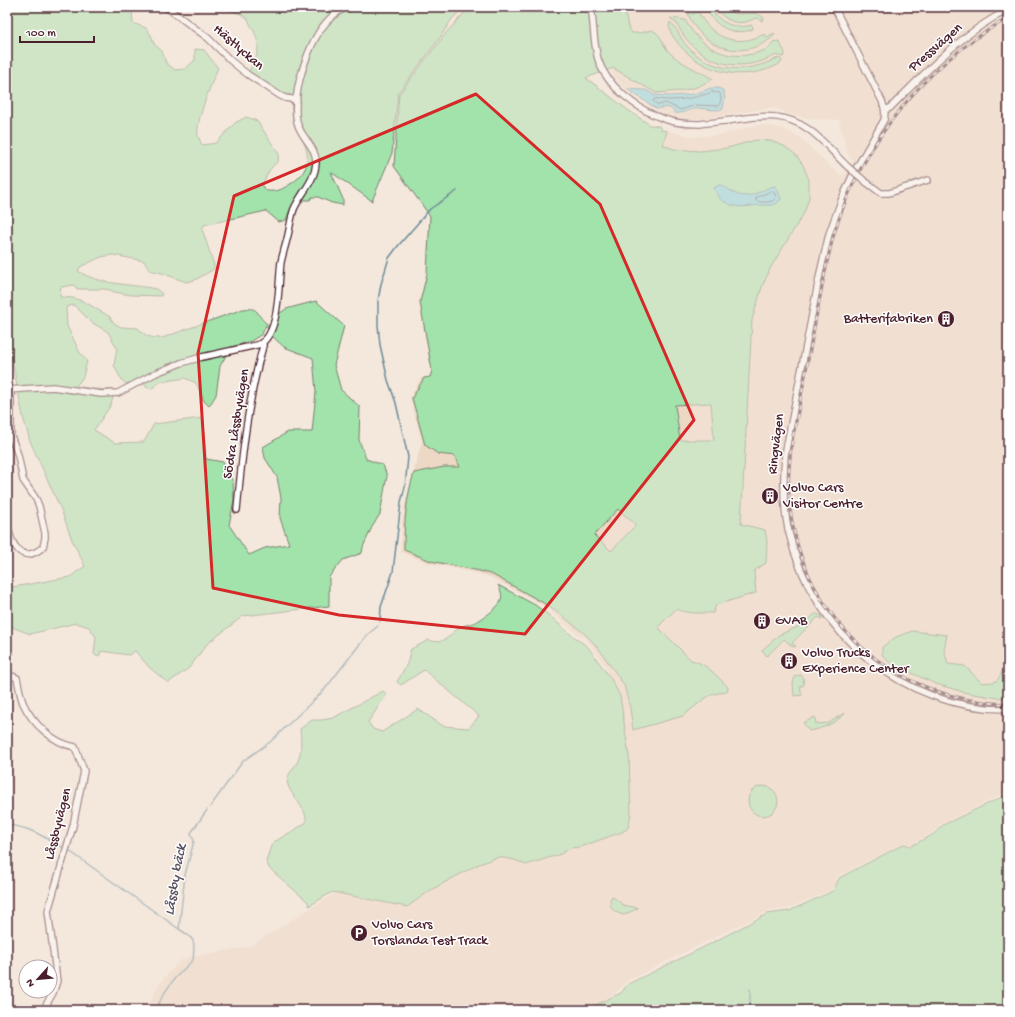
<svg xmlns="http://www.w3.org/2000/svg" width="1015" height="1017" viewBox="0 0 1015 1017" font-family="'Gochi Hand',sans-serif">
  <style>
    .built { fill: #edd8c5 }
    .green { fill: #a2e3ac; stroke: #76816c; fill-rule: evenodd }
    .water { fill: #83d3df; stroke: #6c8b97 }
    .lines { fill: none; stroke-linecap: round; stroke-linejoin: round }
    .shore { stroke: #616773; stroke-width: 1 }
    .stream { stroke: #6c8b97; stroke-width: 1.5 }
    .street-casing { stroke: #4a1f2b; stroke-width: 8 }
    .street { stroke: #fff; stroke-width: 5.5 }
    .rail-casing { stroke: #4a1f2b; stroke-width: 3 }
    .rail { stroke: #fff; stroke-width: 1.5; stroke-dasharray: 4.5; stroke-linecap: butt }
    .street-bridge-casing { stroke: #4a1f2b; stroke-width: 8; stroke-linecap: butt }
    .street-bridge { stroke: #fff; stroke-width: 5.5 }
    .marked { fill: none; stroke: #d62828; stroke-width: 3; stroke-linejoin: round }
    .labels { text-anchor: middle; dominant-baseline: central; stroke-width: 3; stroke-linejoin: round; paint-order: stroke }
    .street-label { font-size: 14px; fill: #4a1f2b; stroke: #fff }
    .poi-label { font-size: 14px; fill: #4a1f2b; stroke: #fff; text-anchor: start }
    .water-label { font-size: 15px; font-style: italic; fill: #5b5561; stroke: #fff }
  </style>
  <rect width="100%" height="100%" fill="#f4e8dd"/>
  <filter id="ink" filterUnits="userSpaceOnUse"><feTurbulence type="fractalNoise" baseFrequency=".025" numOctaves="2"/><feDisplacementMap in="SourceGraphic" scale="8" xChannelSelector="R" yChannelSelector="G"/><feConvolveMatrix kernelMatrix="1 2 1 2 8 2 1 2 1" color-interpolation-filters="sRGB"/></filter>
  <g filter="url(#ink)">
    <path class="built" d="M 467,7 L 578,7 L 591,70 L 587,77 L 628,110 L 649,124 L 659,126 L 662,129 L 694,137 L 720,135 L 756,125 L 765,125 L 782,128 L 800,137 L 832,168 L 843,176 L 851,165 L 853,161 L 847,153 L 839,120 L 812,119 L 787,114 L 778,109 L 770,108 L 703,119 L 687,119 L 666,115 L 644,103 L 627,91 L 615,78 L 608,67 L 598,7 L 1008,7 L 1008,791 L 941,825 L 936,831 L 912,844 L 904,844 L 896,847 L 837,877 L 832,890 L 787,909 L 770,911 L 740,925 L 628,981 L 614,995 L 580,1010 L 146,1010 L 159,984 L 167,974 L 181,960 L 192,956 L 248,947 L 333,894 L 378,854 L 608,670 L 585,638 L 576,633 L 544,606 L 531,598 L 486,575 L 429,563 L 401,552 L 402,523 L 406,500 L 422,441 L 410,398 L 422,377 L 429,377 L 431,370 L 419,302 L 426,274 L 429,216 L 393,166 L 399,94 L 454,22 Z"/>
    <path class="green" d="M 7,7 L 137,7 L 132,11 L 133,23 L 146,28 L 151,35 L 154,44 L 162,51 L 166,63 L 175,70 L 185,69 L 195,60 L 195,49 L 204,50 L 218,68 C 212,82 195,122 198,136 C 199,139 201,142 202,145 L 216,143 L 235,123 L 246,117 L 257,121 L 279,154 L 278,162 C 269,168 266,176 262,186 L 267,191 C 279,192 282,189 292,183 C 307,173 311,159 304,143 C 300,136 296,131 294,123 C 291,115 292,104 291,95 L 282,94 L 248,72 C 259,56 262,44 251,26 C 250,24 249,20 247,18 C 240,12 226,10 218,7 L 339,7 L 325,19 L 324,28 C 338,13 341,12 362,8 L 464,7 L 452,19 L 439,39 L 398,93 L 392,153 L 372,201 L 331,172 L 343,199 L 343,205 L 332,203 L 318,197 L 312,197 L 310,200 L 303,200 L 301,190 L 291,207 L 286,220 L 279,222 L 266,211 L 204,225 L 202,229 L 214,265 L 214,269 L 195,280 L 186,282 L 162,273 L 149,270 L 144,261 L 113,255 L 101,257 L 80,267 L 78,271 C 99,285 132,284 156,289 L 162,294 L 161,296 L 131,295 L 114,292 L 110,290 L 103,289 L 77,289 L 74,285 L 61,287 L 60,297 L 73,298 L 85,302 L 110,317 L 114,323 L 121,327 L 138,328 C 146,337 151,338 162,338 L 243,309 C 261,307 255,314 266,323 C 268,325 272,326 275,328 L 279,314 L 286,309 L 316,301 L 344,326 L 334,365 L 341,390 L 360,407 L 359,440 L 366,459 L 383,465 L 387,476 L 380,514 L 372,527 L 363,547 L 362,553 L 343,560 L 329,577 L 329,606 L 243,616 L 207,644 L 189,668 L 168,683 L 150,668 L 135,651 L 129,655 L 101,651 L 100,655 L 96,656 L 94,654 L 96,637 L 89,627 L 76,623 L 30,634 L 7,625 L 7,588 L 70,577 L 85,566 L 72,540 L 62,512 L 30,441 L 23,417 L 7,334 L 7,287 L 9,286 L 7,275 ZM 74,305 L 91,322 L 108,332 L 117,348 L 114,365 L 121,379 L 126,384 L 141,378 L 146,387 L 151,389 L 160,382 L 185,378 L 196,383 L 204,401 L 209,406 L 216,395 L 220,366 L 231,347 L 251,341 L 262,334 L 266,325 L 271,335 L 284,347 L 313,358 L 316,392 L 312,432 L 288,432 L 263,447 L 265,458 L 277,477 L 281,498 L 280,518 L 289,544 L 265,548 L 249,555 L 229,525 L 234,500 L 233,482 L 223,462 L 206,459 L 202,418 L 154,424 L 144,442 L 115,443 L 94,430 L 111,405 L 115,390 L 93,389 L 76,386 L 83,377 L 87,361 L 80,353 L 67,326 L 66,307 Z
      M 470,7 L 624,7 L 628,27 L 632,33 L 640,33 L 652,30 C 664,36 661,44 669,52 C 678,62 701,72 713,79 L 697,87 L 681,91 L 656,93 L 613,68 L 586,78 L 628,110 L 650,125 L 659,126 L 661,130 L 667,131 L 663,145 L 674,149 L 700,151 L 727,148 L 756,140 L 771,141 L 784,146 L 796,155 L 803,165 L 809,180 L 809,198 L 804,213 L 771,267 L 762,287 L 752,320 L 741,524 L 765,530 L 767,542 L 766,563 L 754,571 L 756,593 L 716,605 L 713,613 C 700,613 688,614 676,609 L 658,627 L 691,660 C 706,663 717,676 728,687 L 727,692 L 713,694 L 704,699 L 683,716 L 633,730 L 630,708 L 624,685 L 599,649 L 585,634 L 565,618 L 542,602 L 493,575 L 480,571 L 431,561 L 404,550 C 404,524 406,498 414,473 L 444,467 L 460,467 L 455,456 L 438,454 L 425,445 L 412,398 L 424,378 L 430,377 L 432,371 L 420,302 L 427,274 L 430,216 L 394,166 L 399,94 L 446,33 ZM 711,403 L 714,440 L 680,440 L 675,405 ZM 618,509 L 636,525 L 611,551 L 594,535 Z
      M 711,7 C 718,23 735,30 752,25 L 753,29 C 733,37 715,27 706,8 Z
      M 715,7 L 725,7 C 738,22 751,6 764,18 L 762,21 L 758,18 C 753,18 750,21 746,22 C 732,25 722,17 715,7 Z
      M 698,11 C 711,39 738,48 764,34 L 767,37 L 774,33 L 775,35 C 753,56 720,54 700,33 C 695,28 691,21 688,14 L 689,13 L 694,14 Z
      M 670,18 L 685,20 C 703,52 735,65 769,48 L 773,42 L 779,41 L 785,53 L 785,55 L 783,57 L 776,55 C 737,76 695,63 676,22 L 674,22 Z
      M 670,22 C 676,26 680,38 686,45 C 711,73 746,74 778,58 L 781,59 L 782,62 C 777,66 769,69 762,71 C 730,80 694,67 675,39 C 671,34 668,28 670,22 Z
      M 498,585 L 535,605 L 550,616 L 569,633 L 588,647 L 611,679 L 620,696 L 629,756 L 631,813 L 628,828 L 622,832 L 580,847 L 570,848 L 561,854 L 526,865 L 515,860 L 498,857 L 477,865 L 431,890 L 407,907 L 332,892 L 309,906 L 308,902 L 269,868 L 266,861 L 271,846 L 274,842 L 306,823 C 308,809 292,798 288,785 C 285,777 293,769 297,763 C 302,753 301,740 300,729 L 312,720 L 322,720 L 333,718 L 383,691 L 387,694 L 368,722 L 373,729 L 382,732 L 418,709 L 443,726 L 469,728 L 479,716 L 424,670 L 401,685 L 397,682 L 407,664 L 411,649 L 429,640 C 446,646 448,634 461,627 C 464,625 469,625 473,623 C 480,621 500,607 501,600 C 503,595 500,589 498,585 Z
      M 815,614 L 817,614 L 822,616 L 822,619 L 818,617 L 792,643 L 796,646 L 793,647 L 784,639 L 767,656 L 762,650 L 779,635 L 804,624 Z
      M 912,631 L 947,635 L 944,650 L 948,664 L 965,666 L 982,683 C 986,682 993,683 996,681 C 1000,679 1004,665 1008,660 L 1008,697 L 998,698 L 967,693 L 936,684 L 891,664 L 882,655 L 882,647 L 896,637 Z
      M 801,675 L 803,677 L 804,685 L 800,686 L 802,695 L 794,696 L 793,684 L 795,676 Z
      M 844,713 L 845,714 C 833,724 825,728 809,731 L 803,723 L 815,717 L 816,724 L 829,723 Z
      M748 801a15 15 0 1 1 30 0a15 15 0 1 1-30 0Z
      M 1008,794 L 1008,1010 L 584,1010 L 621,993 L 628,984 L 702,948 L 767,914 L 789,911 L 833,891 L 839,878 L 904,844 L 911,846 L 934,834 L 943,825 Z
      M 612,896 L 623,905 L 638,908 L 624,915 C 614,913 606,906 612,896 Z"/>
    <path class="water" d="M 711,88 L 719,88 L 724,91 L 725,99 L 723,109 C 713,112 704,107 694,109 C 686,111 683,114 675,113 C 671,106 664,107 657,109 L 627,89 L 646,90 L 654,95 L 671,96 L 694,94 Z
      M 719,185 C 728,186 733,196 745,196 C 756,196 765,187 776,186 L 781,199 C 775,207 770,205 761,205 C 746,206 738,210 723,201 C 719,199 717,192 714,188 Z"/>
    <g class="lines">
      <path class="shore" d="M 712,92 L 720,93 L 721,99 L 719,106 L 695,105 L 681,110 L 666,103 L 658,105 L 653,101 L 654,99 C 658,98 662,100 667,100 C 682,100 697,98 712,92 Z
        M 772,191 L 774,192 L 776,197 C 773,204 762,202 756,201 L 756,198 Z"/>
      <path class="stream" d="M 380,622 L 381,607 L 393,572 L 401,502 L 405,487 L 408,457 L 396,403 L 388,380 L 380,345 L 378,325 L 378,301 L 381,284 L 389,258 L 398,246 L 430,209 L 457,191
        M 210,807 L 243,761 L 270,742 L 316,698 L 325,689 L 367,635 L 378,626
        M 7,825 C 27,826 45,837 62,847
        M 68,850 L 179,929
        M 155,1010 L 165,992 L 175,978 L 193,960 C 195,940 196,940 179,929 L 185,875 L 194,841 L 191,833 L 207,810
        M 750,1010 L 750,989"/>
      <g class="street-casing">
        <path id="street" d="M 166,7 L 208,38 L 231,61 L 247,74 L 279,95 L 285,98 L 297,100
          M 591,7 C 594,24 593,42 598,59 C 606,86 638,110 664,119 C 675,123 688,124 700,124 C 714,122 727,121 740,119 C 764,115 787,114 808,129 C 823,139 835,155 848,167
          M 834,7 L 882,101 C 885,108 886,113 884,120 L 854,172 L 841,201 L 829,234 L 820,273 L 785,455 C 783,481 783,508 789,533 C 812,633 904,710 1008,709
          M 885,110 L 890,108 C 926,72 961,33 1008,10
          M 866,182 L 881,193 L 889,193 L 928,180
          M 7,390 L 53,387 L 101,394 L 118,393 L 156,373 L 181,363 L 202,357 L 257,345 C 281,338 278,282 281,262 C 283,253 286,244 288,235 C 290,227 291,217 294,209 C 301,193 315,181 316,163 C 317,147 300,137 297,122 C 291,92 310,33 335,14 C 340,10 345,8 351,7
          M 237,510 C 242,455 248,399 263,346 L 263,343
          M 7,523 C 11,544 21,566 43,547 L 45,538 L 45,533 L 39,506 L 36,499 L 23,480 L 18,455 L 11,436 L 11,389
          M 7,674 L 17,678 C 19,687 20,695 23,703 C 32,723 53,743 75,747 L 84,771 L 73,826 L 48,911 L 57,981 L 53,993 L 43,1010"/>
      </g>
      <use href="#street" class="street"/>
      <g class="rail-casing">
        <path id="rail" d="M 1008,18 C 925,65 862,142 834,234 C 826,263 821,293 815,323 C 808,361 801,398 793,436 C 789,460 787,484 790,508 C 804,621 895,701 1008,704"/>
      </g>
      <use href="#rail" class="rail"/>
      <g class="street-bridge-casing">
        <path id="street-bridge" d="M 848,167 L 866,182"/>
      </g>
      <use href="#street-bridge" class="street-bridge"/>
    </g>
  </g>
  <path d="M0 0H1015V1017H0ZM 476,94 L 600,204 L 694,420 L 525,634 L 339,615 L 213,588 L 198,353 L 234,196 Z" fill="#f4e8dd" fill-opacity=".55" fill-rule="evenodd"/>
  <path class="marked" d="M 476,94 L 600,204 L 694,420 L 525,634 L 339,615 L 213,588 L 198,353 L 234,196 Z"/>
  <defs>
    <g id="building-disc" transform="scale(0.9)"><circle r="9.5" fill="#4a1f2b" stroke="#fff"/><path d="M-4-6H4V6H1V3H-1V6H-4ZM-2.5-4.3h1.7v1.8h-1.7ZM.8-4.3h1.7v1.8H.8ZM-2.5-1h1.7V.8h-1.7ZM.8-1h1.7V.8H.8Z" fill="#fff"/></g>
    <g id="parking-disc" transform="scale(0.9)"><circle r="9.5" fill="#4a1f2b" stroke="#fff"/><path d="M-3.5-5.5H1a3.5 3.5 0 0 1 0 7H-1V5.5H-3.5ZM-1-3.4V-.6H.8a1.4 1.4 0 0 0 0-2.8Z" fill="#fff"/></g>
  </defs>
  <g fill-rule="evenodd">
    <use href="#building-disc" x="946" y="319"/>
    <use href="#building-disc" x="770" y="496"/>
    <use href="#building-disc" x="762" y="621"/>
    <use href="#building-disc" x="789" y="661"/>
    <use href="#parking-disc" x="359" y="933"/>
  </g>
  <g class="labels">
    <g class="street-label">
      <text transform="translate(238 48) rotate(41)">Hästlyckan</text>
      <text transform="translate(936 48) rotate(-41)">Pressvägen</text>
      <text transform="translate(237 424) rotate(-81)">Södra Låssbyvägen</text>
      <text transform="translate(777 444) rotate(-83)">Ringvägen</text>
      <text transform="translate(59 824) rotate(-76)">Låssbyvägen</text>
    </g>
    <g class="poi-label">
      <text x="933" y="319" text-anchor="end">Batterifabriken</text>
      <text x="783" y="488">Volvo Cars<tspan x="783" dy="16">Visitor Centre</tspan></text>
      <text x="775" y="621">GVAB</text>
      <text x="802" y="653">Volvo Trucks<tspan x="802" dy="16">Experience Center</tspan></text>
      <text x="372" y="925">Volvo Cars<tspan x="372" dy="16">Torslanda Test Track</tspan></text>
    </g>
    <g class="water-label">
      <text transform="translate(176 880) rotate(-80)">Låssby bäck</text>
    </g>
  </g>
  <rect width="1015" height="1017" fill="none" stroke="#fff" stroke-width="24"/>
  <rect x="12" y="12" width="991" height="993" fill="none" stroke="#4a1f2b" stroke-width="1.5" filter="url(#ink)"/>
  <g transform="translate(38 979) rotate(243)"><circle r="19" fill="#ffffff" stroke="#b7a5aa"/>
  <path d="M0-3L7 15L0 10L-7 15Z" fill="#4a1f2b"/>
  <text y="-6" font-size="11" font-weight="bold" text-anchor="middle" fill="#4a1f2b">N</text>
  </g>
  <path d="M20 36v6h74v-6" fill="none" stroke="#4a1f2b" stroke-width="2"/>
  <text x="26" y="36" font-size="12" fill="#4a1f2b" stroke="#ffffff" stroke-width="3" paint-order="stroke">100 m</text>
</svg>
